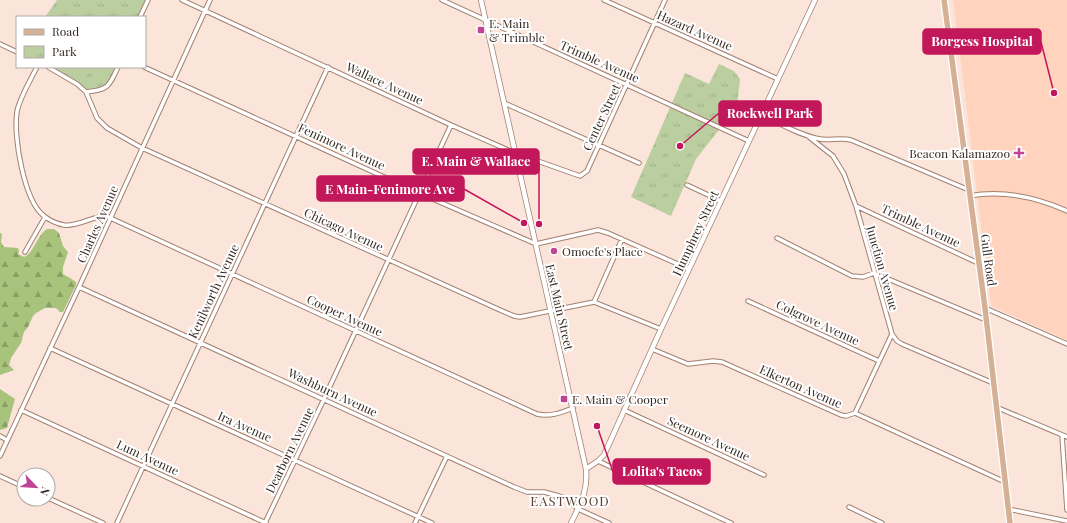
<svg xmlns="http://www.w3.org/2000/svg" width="1067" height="523" viewBox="0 0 1067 523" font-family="'Playfair Display',serif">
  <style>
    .built { fill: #ffd3bd }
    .forest { fill: url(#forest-firs) }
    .park { fill: url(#park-tufts) }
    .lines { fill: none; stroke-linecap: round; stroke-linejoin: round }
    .minor-casing { stroke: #a28170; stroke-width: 5.5 }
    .tertiary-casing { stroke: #a28170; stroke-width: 6 }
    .primary-casing { stroke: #fff; stroke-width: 8 }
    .minor { stroke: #fff; stroke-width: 3.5 }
    .tertiary { stroke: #fff; stroke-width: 4.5 }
    .primary { stroke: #d5b095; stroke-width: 5.5 }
    .poi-dot { fill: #c04495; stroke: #fff; stroke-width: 1.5 }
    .labels { text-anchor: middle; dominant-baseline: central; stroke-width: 4; stroke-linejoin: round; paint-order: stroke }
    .poi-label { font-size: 12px; fill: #372a23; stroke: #fff; text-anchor: start }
    .street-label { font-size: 12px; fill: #372a23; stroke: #fff }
    .neighbourhood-label { font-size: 13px; letter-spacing: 1px; fill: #583b2d; stroke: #fff }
    .leader { fill: none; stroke: #c2185b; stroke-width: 1.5 }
    .callout-dot { fill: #c2185b; stroke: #fff; stroke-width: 1.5 }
    .callout { fill: #c2185b; stroke: #c2185b; stroke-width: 1.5 }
    .callout-label { font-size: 13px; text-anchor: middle; font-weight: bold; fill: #fff }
  </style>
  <defs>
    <pattern id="forest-firs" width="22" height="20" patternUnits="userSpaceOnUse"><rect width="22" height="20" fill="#a8c47c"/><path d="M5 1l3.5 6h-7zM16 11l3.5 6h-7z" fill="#8a9f65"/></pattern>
    <pattern id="park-tufts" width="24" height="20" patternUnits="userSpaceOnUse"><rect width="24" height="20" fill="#bbcea0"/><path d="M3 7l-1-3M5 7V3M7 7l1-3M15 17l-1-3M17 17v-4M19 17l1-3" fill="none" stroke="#a1b18a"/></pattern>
  </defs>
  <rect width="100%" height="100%" fill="#fbe5da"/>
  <path class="built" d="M 953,0 L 1067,0 L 1067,340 L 991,306 Z"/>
  <path class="forest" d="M 47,229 L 54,229 L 59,233 L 63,246 L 68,252 L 63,267 L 63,274 L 70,278 L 76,282 L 76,285 L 63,312 L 60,312 L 56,308 L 45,308 L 36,313 L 33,316 L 28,327 L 24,332 L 21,343 L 11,358 L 9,365 L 14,370 L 0,375 L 0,233 L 2,234 L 1,242 L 4,247 L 18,248 L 19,251 L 18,254 L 24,257 C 35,252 36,236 47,229 Z
    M 0,389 L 15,399 L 7,428 L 0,430 Z"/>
  <path class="park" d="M 57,0 L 147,0 L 139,17 L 45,17 Z
    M 719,64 L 734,71 L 740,79 L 737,107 L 696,159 L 671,216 L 631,197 L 685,73 L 709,84 Z
    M 50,67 L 117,67 C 107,85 107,88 86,91 Z"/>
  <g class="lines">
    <g class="minor-casing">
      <path id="minor" d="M 182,0 L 451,125 L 515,153 L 580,176 L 587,171 L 665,0
        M 442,0 L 749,141
        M 604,0 L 778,79
        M 140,17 L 148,0
        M 0,44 L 17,52
        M 37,67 C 31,79 19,99 17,112 C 13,136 24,201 44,216 C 49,220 58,224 64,225 C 78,227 92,216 106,216 L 537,414 C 550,417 560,413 573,408
        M 48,67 L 77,84 L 86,92 L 97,118 L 107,128 L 142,148 L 500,310 L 514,316 L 520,317 L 594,302 L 661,329
        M 144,67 L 419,193 L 536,244 L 598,230 L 608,233 L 689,269
        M 86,92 C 108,90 109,87 118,67
        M 504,103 L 639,163
        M 761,115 C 779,123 801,136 820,139 C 830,141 840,137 851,140 L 969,190
        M 809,137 L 833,156 L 844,174 L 856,206 L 892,334 L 855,413
        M 687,185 L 721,201
        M 969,196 C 1003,190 1036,197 1067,211
        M 856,206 L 978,263
        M 777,238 L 852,276 L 863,277 L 874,273 L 986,320
        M 25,252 L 45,217
        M 79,287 L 514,487 L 527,492 L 544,492 L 559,496 L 567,499 L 578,509 L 609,523
        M 748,301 L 879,361
        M 594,302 L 622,239
        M 985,308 L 1067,344
        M 892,334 L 897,341 L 902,344 L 993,383
        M 50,348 L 432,523
        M 652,349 L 688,364 L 713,361 L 722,362 L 841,415 L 846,416 L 855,413 L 1005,482
        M 996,407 L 1067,437
        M 21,410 L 266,523
        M 624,410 L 764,475
        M 1062,435 L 1067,510
        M 0,436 L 7,440
        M 0,456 L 79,287 L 210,0
        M 598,461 L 731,523
        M 0,476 L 24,487
        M 48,498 L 103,523
        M 849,507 L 882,523
        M 1008,509 L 1067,521
        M 117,523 L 328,67
        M 265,523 L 324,399 L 451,125
        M 415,523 L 447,456"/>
    </g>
    <g class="tertiary-casing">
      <path id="tertiary" d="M 481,0 L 586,469 C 588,491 581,503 571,523
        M 586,469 L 598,461 L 604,455 L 661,329 L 815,0"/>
    </g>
    <g class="primary-casing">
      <path id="primary" d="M 944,0 L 985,308 L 1010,523"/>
    </g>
    <use href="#minor" class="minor"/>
    <use href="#tertiary" class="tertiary"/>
    <use href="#primary" class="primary"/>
  </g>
  <g class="poi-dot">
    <rect x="477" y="26" width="8" height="8" rx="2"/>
    <path d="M1017 147h4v4h4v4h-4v4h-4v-4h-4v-4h4z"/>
    <circle cx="554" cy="251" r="4"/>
    <rect x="560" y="395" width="8" height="8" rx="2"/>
  </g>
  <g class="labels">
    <g class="poi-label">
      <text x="489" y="23">E. Main<tspan x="489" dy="14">&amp; Trimble</tspan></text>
      <text x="1010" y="153" text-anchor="end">Beacon Kalamazoo</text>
      <text x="562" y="251">Omoefe's Place</text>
      <text x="572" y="399">E. Main &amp; Cooper</text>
    </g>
    <g class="street-label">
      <text transform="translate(695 30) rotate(24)">Hazard Avenue</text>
      <text transform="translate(600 61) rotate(24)">Trimble Avenue</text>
      <text transform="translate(385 83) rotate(25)">Wallace Avenue</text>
      <text transform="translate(601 117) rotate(-65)">Center Street</text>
      <text transform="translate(342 146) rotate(25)">Fenimore Avenue</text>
      <text transform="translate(97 224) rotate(-66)">Charles Avenue</text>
      <text transform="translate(921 225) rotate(25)">Trimble Avenue</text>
      <text transform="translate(344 229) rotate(25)">Chicago Avenue</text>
      <text transform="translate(695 233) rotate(-65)">Humphrey Street</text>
      <text transform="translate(989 260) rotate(82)">Gull Road</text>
      <text transform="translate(883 268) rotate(74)">Junction Avenue</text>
      <text transform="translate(213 291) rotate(-65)">Kenilworth Avenue</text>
      <text transform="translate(560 307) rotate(77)">East Main Street</text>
      <text transform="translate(345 315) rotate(25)">Cooper Avenue</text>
      <text transform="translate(818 322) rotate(25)">Colgrove Avenue</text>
      <text transform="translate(801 386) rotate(24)">Elkerton Avenue</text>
      <text transform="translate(333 392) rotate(25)">Washburn Avenue</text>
      <text transform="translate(245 426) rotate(24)">Ira Avenue</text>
      <text transform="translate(709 438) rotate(25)">Seemore Avenue</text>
      <text transform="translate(289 450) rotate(-64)">Dearborn Avenue</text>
      <text transform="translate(148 457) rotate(25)">Lum Avenue</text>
    </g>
    <g class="neighbourhood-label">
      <text x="570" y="500">EASTWOOD</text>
    </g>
  </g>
  <path class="leader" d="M1054 93L1041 42M680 146L719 113M539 224L539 162M524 223L464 189M597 426L613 472"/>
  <g class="callout-dot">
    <circle cx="1054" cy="93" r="4"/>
    <circle cx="680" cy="146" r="4"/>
    <circle cx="539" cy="224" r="4"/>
    <circle cx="524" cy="223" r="4"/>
    <circle cx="597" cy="426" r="4"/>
  </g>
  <g class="callout">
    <rect x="923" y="29" width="118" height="25" rx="4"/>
    <rect x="719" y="101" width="102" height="25" rx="4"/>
    <rect x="413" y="149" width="126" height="25" rx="4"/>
    <rect x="317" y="176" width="147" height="25" rx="4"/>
    <rect x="613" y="459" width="97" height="25" rx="4"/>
  </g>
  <g class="callout-label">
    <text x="982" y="46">Borgess Hospital</text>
    <text x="770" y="118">Rockwell Park</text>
    <text x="476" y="166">E. Main &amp; Wallace</text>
    <text x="390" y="194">E Main-Fenimore Ave</text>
    <text x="662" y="476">Lolita's Tacos</text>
  </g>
  <rect x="16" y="16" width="130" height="52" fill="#ffffff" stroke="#afaaa7"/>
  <rect x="24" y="29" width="20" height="6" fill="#d5b095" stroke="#afaaa7"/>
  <text x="52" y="36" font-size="12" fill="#372a23">Road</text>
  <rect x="24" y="46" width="20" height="12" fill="url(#park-tufts)" stroke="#afaaa7"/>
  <text x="52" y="56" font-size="12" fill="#372a23">Park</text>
  <g transform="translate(36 487) rotate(115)"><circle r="19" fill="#ffffff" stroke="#afaaa7"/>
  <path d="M0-3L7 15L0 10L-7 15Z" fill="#c04495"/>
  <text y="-6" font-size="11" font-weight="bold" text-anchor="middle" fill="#372a23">N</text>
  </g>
</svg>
